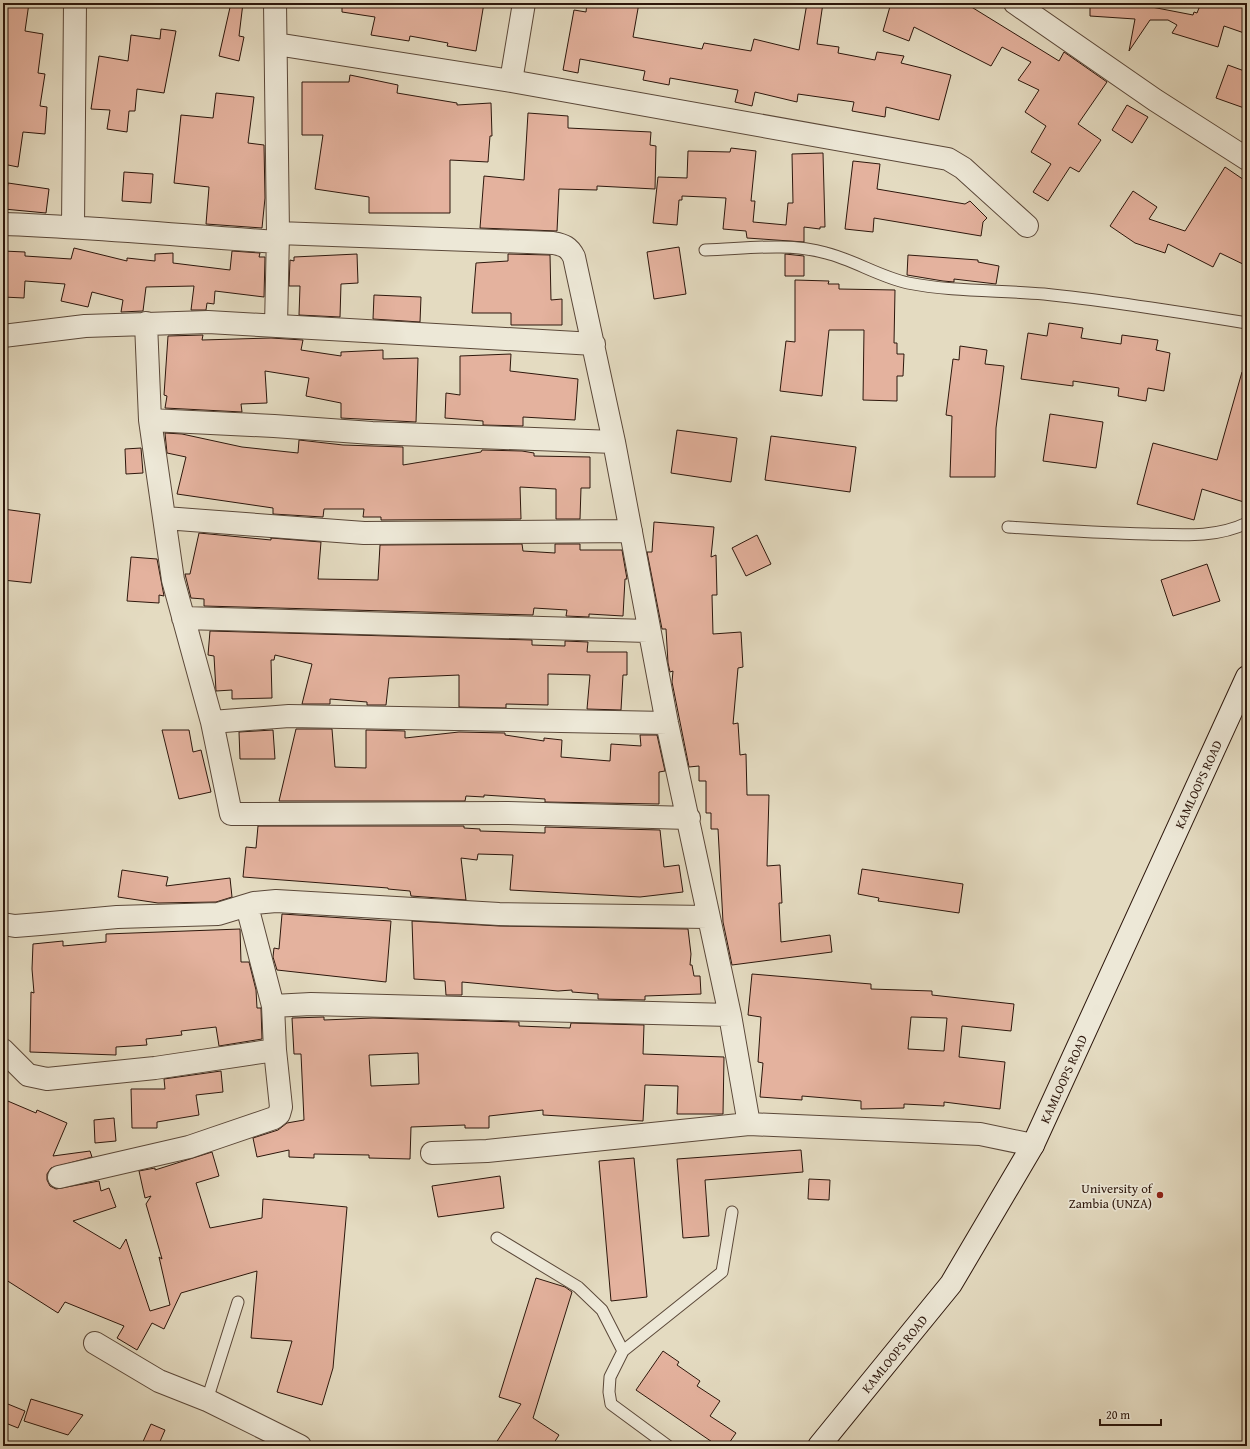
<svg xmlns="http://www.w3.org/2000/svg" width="1250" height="1449" viewBox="0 0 1250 1449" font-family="'Gentium Book Plus',serif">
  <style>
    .building { fill: #e4b29e; stroke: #2d170c; fill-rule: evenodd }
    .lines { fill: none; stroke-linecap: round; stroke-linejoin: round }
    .lane-casing { stroke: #5b4839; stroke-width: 13 }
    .street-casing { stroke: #5b4839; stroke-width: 24 }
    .secondary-casing { stroke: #2d170c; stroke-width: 24 }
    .lane { stroke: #ede8d7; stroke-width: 11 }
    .street { stroke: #ede8d7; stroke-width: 22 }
    .secondary { stroke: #ede8d7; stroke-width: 22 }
    .poi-dot { fill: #8f2418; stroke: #ede8d7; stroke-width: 1.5 }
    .labels { text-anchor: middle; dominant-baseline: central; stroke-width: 3.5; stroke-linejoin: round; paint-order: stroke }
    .street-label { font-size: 13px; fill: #2d170c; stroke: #ede8d7 }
    .poi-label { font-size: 13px; fill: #2d170c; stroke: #ede8d7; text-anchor: end }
  </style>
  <rect width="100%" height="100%" fill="#e4dbc1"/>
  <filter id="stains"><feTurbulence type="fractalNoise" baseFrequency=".005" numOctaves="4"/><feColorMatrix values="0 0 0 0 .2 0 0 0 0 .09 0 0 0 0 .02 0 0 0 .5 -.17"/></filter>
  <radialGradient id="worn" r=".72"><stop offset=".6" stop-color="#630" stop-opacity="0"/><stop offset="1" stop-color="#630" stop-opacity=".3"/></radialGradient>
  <path class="building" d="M 3,3 L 29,3 L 25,31 L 43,34 L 38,73 L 45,74 L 40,106 L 47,107 L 45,134 L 23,132 L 18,167 L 3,164 Z
    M 231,3 L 243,3 L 239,36 L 244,37 L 239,61 L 219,56 Z
    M 342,3 L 484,3 L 476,51 L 447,46 L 448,43 L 410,36 L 409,41 L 371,35 L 375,17 L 342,12 Z
    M 587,3 L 639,3 L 633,37 L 702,49 L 704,43 L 751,51 L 754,39 L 799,50 L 807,3 L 823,3 L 817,44 L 839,47 L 838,53 L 875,60 L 877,52 L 904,56 L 901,63 L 951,75 L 939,120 L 886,107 L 885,117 L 852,111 L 854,102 L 798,94 L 797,102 L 755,92 L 752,106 L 735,102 L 738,90 L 670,78 L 669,85 L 643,80 L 645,71 L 580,59 L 578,73 L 563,70 L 574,10 L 586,12 Z
    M 891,3 L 965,3 L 1059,61 L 1064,52 L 1107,82 L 1078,124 L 1101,140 L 1079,172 L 1070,167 L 1048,201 L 1033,192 L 1051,164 L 1031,152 L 1046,126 L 1025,112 L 1039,90 L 1018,80 L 1031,62 L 1002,47 L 991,66 L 914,27 L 909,41 L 883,31 Z
    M 1090,3 L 1131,3 L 1193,15 L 1194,12 L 1197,13 L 1201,3 L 1247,3 L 1247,34 L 1224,26 L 1218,47 L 1172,33 L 1177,25 L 1168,20 L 1150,20 L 1129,51 L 1135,19 L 1090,16 Z
    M 161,29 L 176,31 L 164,93 L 137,89 L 135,111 L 129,111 L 127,132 L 107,129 L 110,110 L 91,109 L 99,56 L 128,61 L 131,35 L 160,39 Z
    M 1228,65 L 1247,72 L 1247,109 L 1216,98 Z
    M 350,75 L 398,85 L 397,93 L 457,103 L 457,105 L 491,103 L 492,136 L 490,136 L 488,162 L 450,160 L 450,213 L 369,213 L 369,197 L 315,189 L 323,135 L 302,135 L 302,82 L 349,82 Z
    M 216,93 L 254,97 L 248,143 L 264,145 L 265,198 L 262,228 L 206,224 L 209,187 L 174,183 L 181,115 L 213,118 Z
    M 1127,105 L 1148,117 L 1132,143 L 1112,130 Z
    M 528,113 L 568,116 L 568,128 L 651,132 L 650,145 L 656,146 L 655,189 L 597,186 L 597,190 L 559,189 L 557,231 L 480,228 L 484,176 L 524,180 Z
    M 731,148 L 756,151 L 751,201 L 755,201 L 753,222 L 786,225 L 788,203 L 793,203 L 792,154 L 823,153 L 825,227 L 820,227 L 820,229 L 804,227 L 804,242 L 747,238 L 746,231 L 723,229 L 726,198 L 682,196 L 682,200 L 679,200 L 677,225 L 653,223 L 658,177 L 687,178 L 688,151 L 730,152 Z
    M 853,161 L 880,164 L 877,189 L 965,204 L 970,201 L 987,218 L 983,222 L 981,236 L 874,218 L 873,232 L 845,229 Z
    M 1225,167 L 1247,182 L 1247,266 L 1220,253 L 1213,267 L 1168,244 L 1165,253 L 1135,243 L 1110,226 L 1133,191 L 1157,207 L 1149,219 L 1185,231 Z
    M 124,172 L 153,174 L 151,203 L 122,201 Z
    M 8,183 L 49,189 L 46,213 L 4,209 Z
    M 679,247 L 686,294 L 654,299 L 647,252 Z
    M 74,248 L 127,261 L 127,258 L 155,261 L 155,254 L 173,253 L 173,263 L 230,270 L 232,251 L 260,253 L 259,257 L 265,257 L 264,297 L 215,291 L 214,304 L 207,303 L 206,310 L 191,310 L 194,286 L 146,287 L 143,311 L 121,312 L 123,300 L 92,292 L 88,307 L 61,301 L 65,284 L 25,281 L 24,298 L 3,297 L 3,251 L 25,252 L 25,256 L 71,259 Z
    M 357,254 L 358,283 L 341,284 L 340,317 L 299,315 L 300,286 L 289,286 L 290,260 L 294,261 L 294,257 Z
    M 508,254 L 550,255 L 551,300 L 562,299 L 562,325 L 511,325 L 511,313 L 472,313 L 476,263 L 508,261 Z
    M 785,254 L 804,256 L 804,276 L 785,276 Z
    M 908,255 L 978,260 L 978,262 L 999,266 L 996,284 L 954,279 L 954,282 L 943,281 L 907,275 Z
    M 795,280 L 829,281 L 828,284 L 839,284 L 839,289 L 895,290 L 894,343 L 897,343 L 897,354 L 904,354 L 903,376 L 897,376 L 897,401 L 863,400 L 864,330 L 829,330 L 822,396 L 780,391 L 786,341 L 795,342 Z
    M 374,295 L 421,297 L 420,322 L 373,319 Z
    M 1049,323 L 1083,328 L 1081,338 L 1121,344 L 1122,335 L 1158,340 L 1156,350 L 1170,353 L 1164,391 L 1148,388 L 1146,401 L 1118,396 L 1119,388 L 1073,381 L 1073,386 L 1021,379 L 1028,333 L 1047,336 Z
    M 203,335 L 202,340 L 271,338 L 303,340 L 301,350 L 341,356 L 341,352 L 383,350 L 383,359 L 418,358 L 416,422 L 341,418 L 341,403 L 306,396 L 309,378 L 265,371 L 267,403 L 241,404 L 242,412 L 165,408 L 167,396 L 164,395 L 168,336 Z
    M 960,346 L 987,350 L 985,364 L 1004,366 L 996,428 L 995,477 L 950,477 L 952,416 L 946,415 L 953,359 L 959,360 Z
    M 511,354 L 510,371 L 578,379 L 575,420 L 523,417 L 523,426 L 483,425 L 483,421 L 445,418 L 446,393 L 460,395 L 460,356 Z
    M 1242,372 L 1247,372 L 1247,503 L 1202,489 L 1194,520 L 1137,504 L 1153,443 L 1217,460 Z
    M 1050,414 L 1103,422 L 1096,468 L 1043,461 Z
    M 677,430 L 737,438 L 731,482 L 671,473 Z
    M 165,433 L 182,434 L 242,447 L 298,453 L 299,440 L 343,445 L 403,447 L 403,465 L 481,452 L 482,450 L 522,451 L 534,453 L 534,456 L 590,457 L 590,488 L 581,488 L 580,519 L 556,519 L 556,489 L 520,487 L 521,519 L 381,520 L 381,517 L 363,517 L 364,509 L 324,509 L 323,517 L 273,514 L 273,508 L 177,494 L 186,457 L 167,453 Z
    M 771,436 L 856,447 L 850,492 L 765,480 Z
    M 141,448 L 143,473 L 126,474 L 125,449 Z
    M 3,509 L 40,514 L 31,583 L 3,580 Z
    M 654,522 L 714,527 L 711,557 L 716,555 L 717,595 L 712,595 L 713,634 L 741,632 L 743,667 L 738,668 L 733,724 L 738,723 L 740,755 L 746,754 L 747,795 L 769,795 L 767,866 L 780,865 L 782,903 L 779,903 L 781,942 L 830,935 L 832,952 L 732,965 L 723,922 L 718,829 L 711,829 L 711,813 L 706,813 L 706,781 L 699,781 L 699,766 L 689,767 L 672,682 L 673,671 L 670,672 L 668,663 L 666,629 L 662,629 L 647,552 L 652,552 Z
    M 199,533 L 271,540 L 271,538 L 321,542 L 318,579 L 378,580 L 380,545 L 522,544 L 523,551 L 555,553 L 555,544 L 580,544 L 580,550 L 622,550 L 627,579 L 625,579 L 623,616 L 589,614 L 589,617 L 566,616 L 567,610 L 534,608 L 533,615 L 204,606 L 204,599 L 191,598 L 185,574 L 190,574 Z
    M 757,535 L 771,564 L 746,576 L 732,548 Z
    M 131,557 L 157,559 L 164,596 L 159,595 L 159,603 L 127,601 Z
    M 1207,564 L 1220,601 L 1173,616 L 1161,580 Z
    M 210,631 L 532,640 L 532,645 L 565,646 L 565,641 L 588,642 L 587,652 L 627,652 L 627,675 L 623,675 L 621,710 L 587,709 L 590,675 L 548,674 L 548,705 L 506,704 L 506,708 L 459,707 L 459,675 L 389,678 L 386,705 L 367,705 L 367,702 L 330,699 L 330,704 L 302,704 L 312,664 L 275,655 L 274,660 L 271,660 L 272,698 L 232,699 L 232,690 L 216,691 L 214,656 L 208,655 Z
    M 296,729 L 332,729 L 335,767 L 366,768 L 366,730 L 405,731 L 405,738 L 459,732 L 505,733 L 505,735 L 544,741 L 544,738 L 562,740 L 561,757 L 610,761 L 611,744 L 641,746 L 640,735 L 657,735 L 665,771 L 659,772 L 659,804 L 545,802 L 545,799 L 484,795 L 484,797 L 466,796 L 465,801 L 279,801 Z
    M 162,730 L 189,730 L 193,752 L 201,750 L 211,792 L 179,799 Z
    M 273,730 L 275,759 L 240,759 L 239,732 Z
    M 258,826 L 464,826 L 464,828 L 480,829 L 480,831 L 545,833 L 545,827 L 660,830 L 664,867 L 679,865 L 683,892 L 640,897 L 510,890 L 513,855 L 478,854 L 477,860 L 461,858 L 466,900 L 411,896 L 410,891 L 388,889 L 388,888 L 243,877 L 246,847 L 256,848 Z
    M 862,869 L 963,884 L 959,913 L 878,901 L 879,898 L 858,894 Z
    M 122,870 L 168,877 L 166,886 L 230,878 L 232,897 L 216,902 L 158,903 L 118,897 Z
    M 282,914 L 391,921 L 386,982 L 277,970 L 273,957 L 274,948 L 279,949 Z
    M 412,921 L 499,926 L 688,929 L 691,954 L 690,965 L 692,965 L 694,976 L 700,976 L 701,994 L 645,996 L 645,1000 L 598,999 L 598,994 L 572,992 L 572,990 L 558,991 L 462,982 L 462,995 L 446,995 L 445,981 L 414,979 Z
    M 240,929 L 241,962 L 249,962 L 256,990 L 257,1008 L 261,1008 L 262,1039 L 219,1046 L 216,1027 L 181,1031 L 182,1035 L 146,1039 L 147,1045 L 116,1047 L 116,1055 L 30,1052 L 31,992 L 34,993 L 32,969 L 33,944 L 63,941 L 63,946 L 106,942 L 106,934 Z
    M 752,974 L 871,984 L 871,989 L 932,991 L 932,995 L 1014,1004 L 1011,1031 L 962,1026 L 959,1057 L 1005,1062 L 1000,1109 L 944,1102 L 944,1106 L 904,1104 L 904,1108 L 861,1109 L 861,1101 L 802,1096 L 802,1100 L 760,1097 L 763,1063 L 758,1062 L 761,1017 L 748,1015 ZM 911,1017 L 947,1018 L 944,1051 L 908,1049 Z
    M 324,1017 L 324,1020 L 373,1018 L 519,1022 L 519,1026 L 570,1028 L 571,1023 L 644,1025 L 643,1054 L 724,1057 L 723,1114 L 677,1114 L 678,1086 L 645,1085 L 643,1121 L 543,1115 L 543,1110 L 489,1116 L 489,1128 L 465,1128 L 465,1125 L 411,1127 L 410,1159 L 369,1158 L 369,1155 L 314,1154 L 314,1158 L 289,1157 L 289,1150 L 257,1157 L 253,1138 L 278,1130 L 287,1123 L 304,1120 L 301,1054 L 294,1054 L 292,1018 ZM 418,1053 L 419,1084 L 371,1086 L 369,1055 Z
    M 221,1071 L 223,1092 L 196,1095 L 199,1115 L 157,1122 L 157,1128 L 132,1128 L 131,1089 L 165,1089 L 164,1079 Z
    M 3,1099 L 36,1113 L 37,1110 L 67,1123 L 53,1156 L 90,1151 L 92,1157 L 51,1168 L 47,1174 L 47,1180 L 50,1186 L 56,1189 L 99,1181 L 101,1191 L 109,1188 L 116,1207 L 73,1221 L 120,1249 L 126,1239 L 150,1311 L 170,1305 L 159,1257 L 162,1259 L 146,1204 L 151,1196 L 145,1198 L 139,1171 L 155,1168 L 155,1170 L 212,1152 L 219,1176 L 196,1183 L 210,1228 L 262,1218 L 263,1199 L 347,1207 L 333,1368 L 322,1405 L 277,1392 L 292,1341 L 251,1338 L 257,1271 L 181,1293 L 164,1329 L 152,1323 L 137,1350 L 117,1338 L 124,1326 L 65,1302 L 58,1313 L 3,1278 Z
    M 114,1118 L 116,1141 L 95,1143 L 94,1120 Z
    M 801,1150 L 803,1172 L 705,1180 L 709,1236 L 683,1238 L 677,1159 Z
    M 634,1158 L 647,1297 L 611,1301 L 599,1161 Z
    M 500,1176 L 504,1208 L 438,1217 L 432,1186 Z
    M 809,1179 L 830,1180 L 829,1200 L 808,1199 Z
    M 536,1278 L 565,1287 L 572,1292 L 533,1418 L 559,1435 L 552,1446 L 494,1446 L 521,1404 L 499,1397 Z
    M 663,1351 L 679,1362 L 677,1365 L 700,1381 L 697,1386 L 720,1401 L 710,1416 L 736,1433 L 727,1446 L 718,1446 L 636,1390 Z
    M 31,1399 L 83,1415 L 68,1435 L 24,1421 Z
    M 3,1402 L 25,1411 L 18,1428 L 3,1422 Z
    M 151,1424 L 165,1430 L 158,1446 L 141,1446 Z"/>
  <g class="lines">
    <g class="lane-casing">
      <path id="lane" d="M 705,250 C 744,249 788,242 826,253 C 854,260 880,277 908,283 C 953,292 999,290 1044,294 C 1112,301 1179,312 1247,323
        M 1008,527 C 1055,530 1101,533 1148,534 C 1182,535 1216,538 1247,523
        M 497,1238 L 578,1287 L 602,1310 L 623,1351
        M 207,1400 L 238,1302
        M 668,1446 L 611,1404 L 609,1392 L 610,1377 L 623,1351 L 722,1272 L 732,1212"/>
    </g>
    <g class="street-casing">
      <path id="street" d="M 275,3 L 278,233 L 276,326
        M 1015,3 L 1155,100 L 1247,159
        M 276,44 L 511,81 L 948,159 L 963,168 L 1027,226
        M 511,81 L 524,3
        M 3,224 C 95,227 186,236 278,242
        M 73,226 L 75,3
        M 278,233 L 553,243 C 564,245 569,247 574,257 L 614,442 L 667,723 L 730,1015 L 749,1124
        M 146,323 L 150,420 L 173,580 L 212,722 L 231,814 L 508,813 L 689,818
        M 3,336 L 85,326 L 208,322 L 594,344
        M 150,420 L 274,426 L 372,433 L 614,442
        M 165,518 L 364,533 L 631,531
        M 183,618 L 648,631
        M 212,722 L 289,716 L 667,723
        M 247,906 L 273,1006
        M 3,924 L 15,926 L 40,924 L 117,917 L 218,914 L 254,903 L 276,901 L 499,914 L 708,917
        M 3,1050 L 28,1075 L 47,1079 L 155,1068 L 275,1050
        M 432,1153 L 487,1151 L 749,1124 L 980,1134 L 1033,1145
        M 59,1177 L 189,1147 L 274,1118 L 279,1114 L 281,1107 L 275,1050 L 273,1006 L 311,1004 L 730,1015
        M 95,1343 L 159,1381 L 207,1400 L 300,1446"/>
    </g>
    <g class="secondary-casing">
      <g id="secondary">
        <path id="s1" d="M 819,1446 L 951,1284 L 1033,1145 L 1247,677"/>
      </g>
    </g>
    <use href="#lane" class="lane"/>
    <use href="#street" class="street"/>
    <use href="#secondary" class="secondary"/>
  </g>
  <circle class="poi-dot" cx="1160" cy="1195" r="4"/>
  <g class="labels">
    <g class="street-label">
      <text stroke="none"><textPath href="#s1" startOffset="767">KAMLOOPS ROAD</textPath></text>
      <text stroke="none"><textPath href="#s1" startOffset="443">KAMLOOPS ROAD</textPath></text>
      <text stroke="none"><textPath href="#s1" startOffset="119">KAMLOOPS ROAD</textPath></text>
    </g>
    <g class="poi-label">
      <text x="1152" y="1188">University of<tspan x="1152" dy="15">Zambia (UNZA)</tspan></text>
    </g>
  </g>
  <rect width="1250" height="1449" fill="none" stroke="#e4dbc1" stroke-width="16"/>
  <rect x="4" y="4" width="1242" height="1441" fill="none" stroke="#2d170c" stroke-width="2"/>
  <rect x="8" y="8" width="1234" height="1433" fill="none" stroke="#2d170c"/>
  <path d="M1100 1419v6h61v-6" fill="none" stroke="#2d170c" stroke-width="2"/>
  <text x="1106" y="1419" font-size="12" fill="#2d170c" stroke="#ede8d7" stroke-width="3" paint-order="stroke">20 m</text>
  <rect width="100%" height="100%" filter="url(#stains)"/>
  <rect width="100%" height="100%" fill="url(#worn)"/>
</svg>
